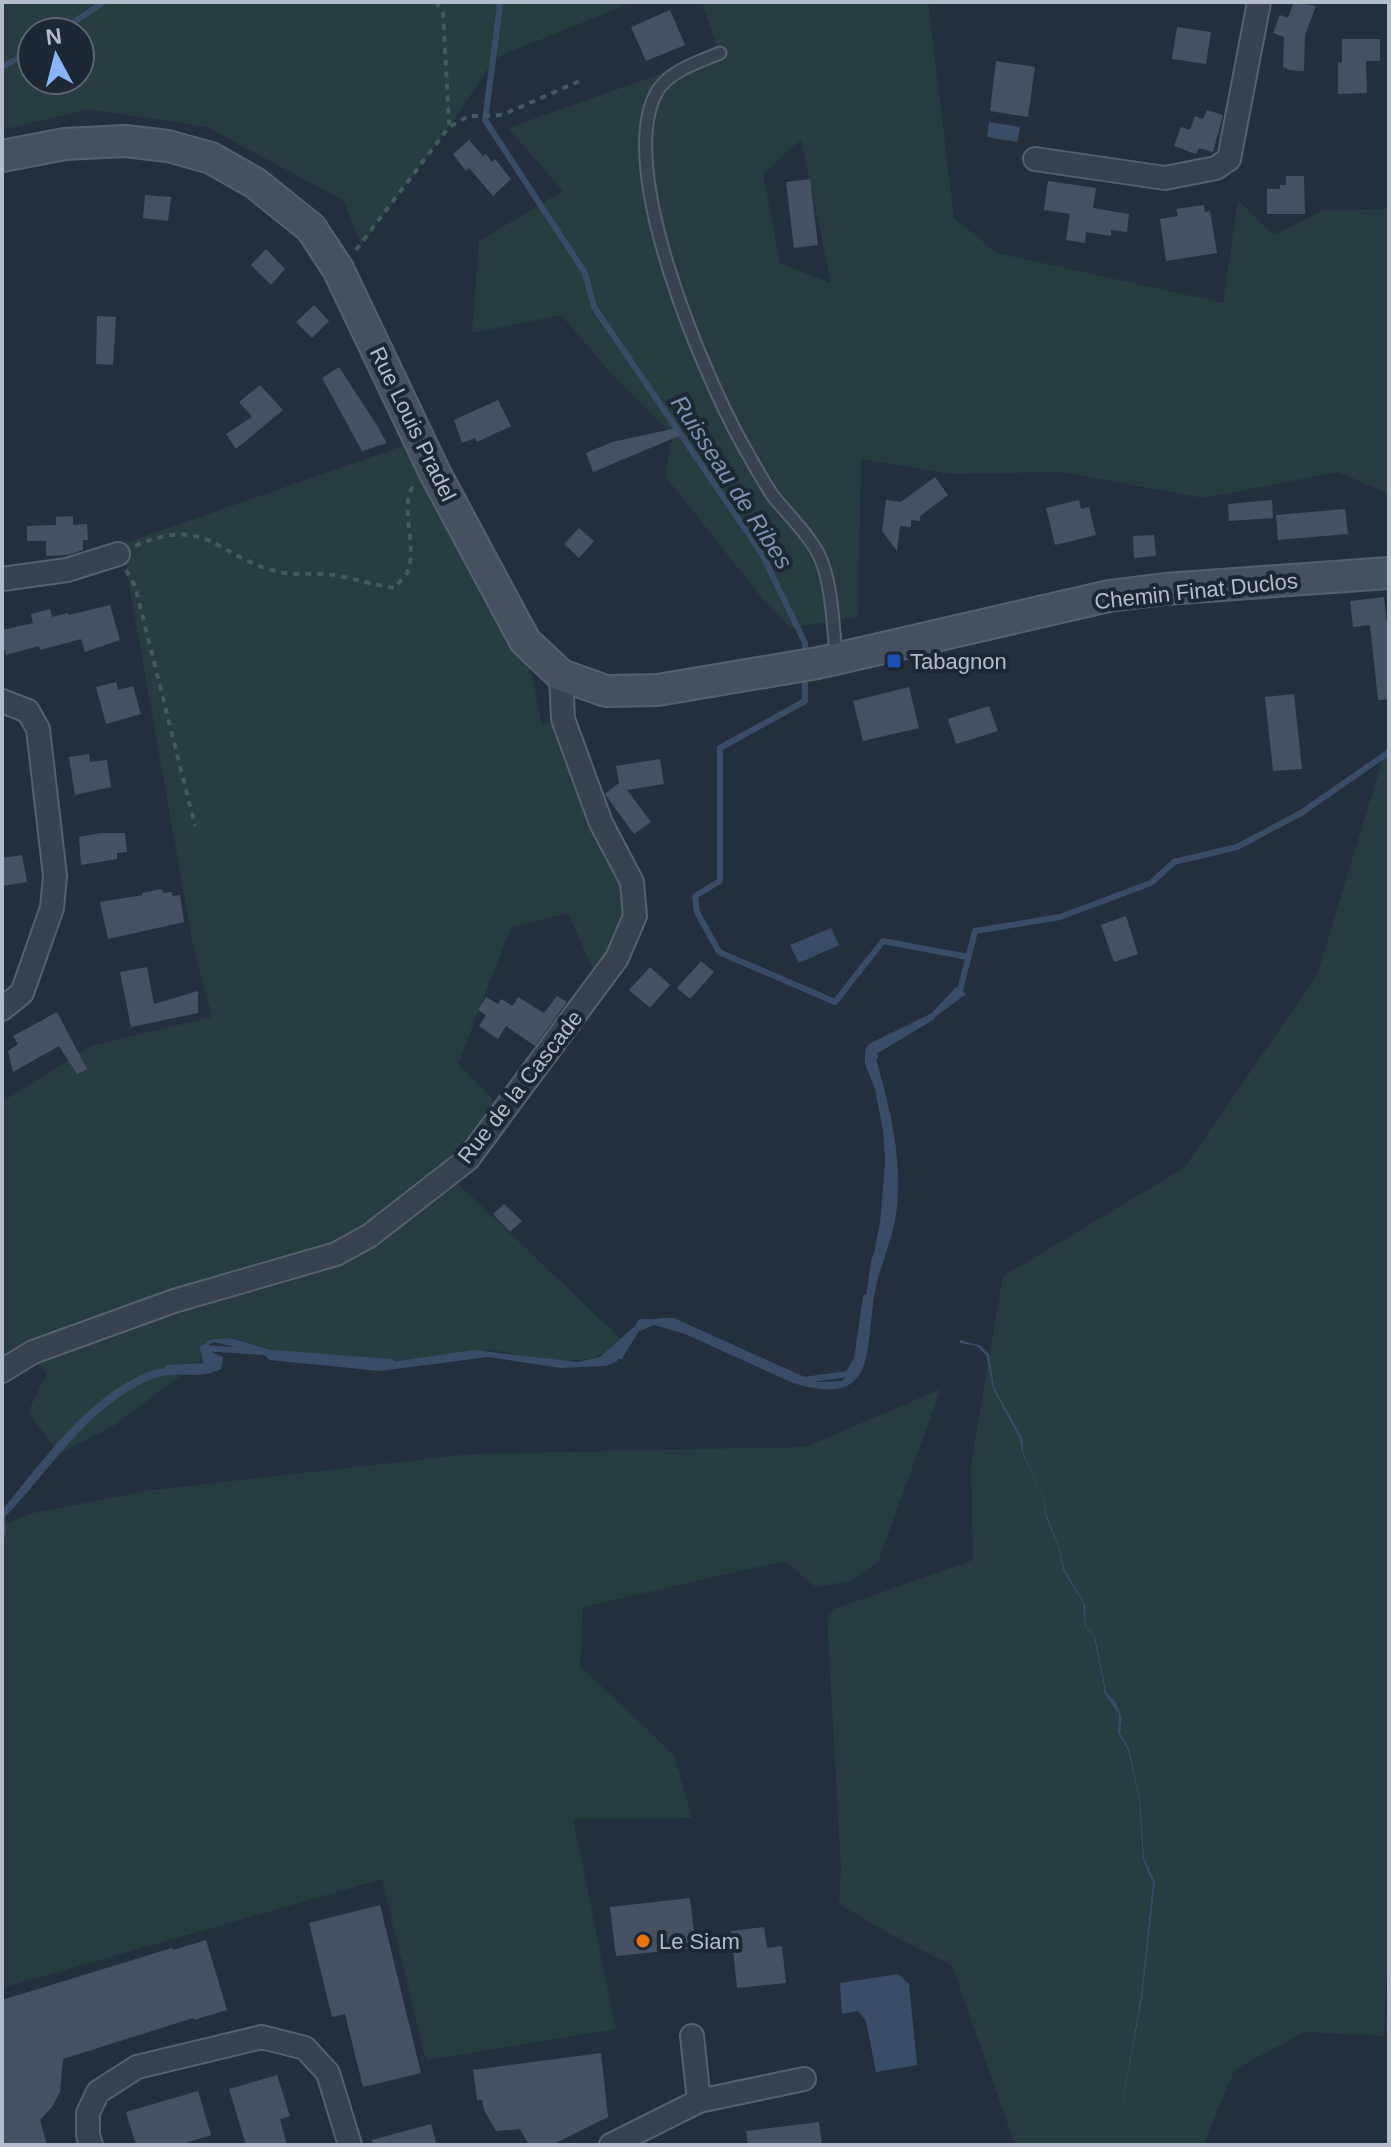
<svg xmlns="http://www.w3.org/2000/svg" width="1391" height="2147" viewBox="0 0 1391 2147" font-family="Helvetica,sans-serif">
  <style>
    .green { fill: #263c3f; fill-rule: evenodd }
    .water { fill: #394c67 }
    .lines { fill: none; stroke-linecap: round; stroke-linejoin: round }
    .stream { stroke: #394c67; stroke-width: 6 }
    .building { fill: #455162 }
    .lane-casing { stroke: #565f6c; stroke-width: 15 }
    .street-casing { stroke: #565f6c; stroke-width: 26 }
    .secondary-casing { stroke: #565f6c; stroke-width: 34 }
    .path { stroke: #44595c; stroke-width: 4; stroke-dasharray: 6 6; stroke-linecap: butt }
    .lane { stroke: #38414e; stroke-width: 11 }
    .street { stroke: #38414e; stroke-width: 22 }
    .secondary { stroke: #465061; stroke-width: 30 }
    .transit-dot { fill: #1a4fb4; stroke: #1d2633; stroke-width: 3 }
    .food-dot { fill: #e8710a; stroke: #1d2633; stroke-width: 3 }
    .labels { text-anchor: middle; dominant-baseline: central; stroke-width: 8; stroke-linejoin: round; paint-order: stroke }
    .street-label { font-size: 22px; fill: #b4bcc9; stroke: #1d2633 }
    .poi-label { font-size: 22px; fill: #b4bcc9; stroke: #1d2633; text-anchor: start }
    .water-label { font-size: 24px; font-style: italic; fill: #7c92b1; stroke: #1d2633 }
  </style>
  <rect width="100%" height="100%" fill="#242f3e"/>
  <path class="green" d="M 2,2 L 634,2 L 495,58 L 449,127 L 361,245 L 344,201 L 207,127 L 88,109 L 2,130 ZM 32,32 L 80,32 L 80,80 L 32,80 Z
    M 702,2 L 928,2 L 954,218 L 997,253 L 1223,303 L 1238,200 L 1274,235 L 1322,211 L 1389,209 L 1389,494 L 1338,472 L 1203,498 L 1062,472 L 954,474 L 861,459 L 858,617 L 791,628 L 761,597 L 665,476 L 673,435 L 608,370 L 561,315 L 472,333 L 479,241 L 563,191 L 508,128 L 719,53 ZM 801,139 L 831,283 L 830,283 L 780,263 L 763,174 Z
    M 420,440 L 525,641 L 542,725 L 563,719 L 635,916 L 599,983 L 568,913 L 511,927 L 458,1064 L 504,1111 L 448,1174 L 621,1339 L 606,1352 L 590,1359 L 555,1362 L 493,1350 L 394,1361 L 296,1356 L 230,1338 L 208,1340 L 200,1361 L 113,1426 L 59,1454 L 28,1412 L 47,1373 L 28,1355 L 2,1362 L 2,1102 L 91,1046 L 212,1017 L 193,946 L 122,544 Z
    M 1389,739 L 1389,1916 L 1384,2036 L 1305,2032 L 1235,2069 L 1203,2145 L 1015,2145 L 952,1965 L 886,1932 L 839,1904 L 841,1870 L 827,1619 L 834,1609 L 973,1560 L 971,1464 L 1003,1276 L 1184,1168 L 1317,975 Z
    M 941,1389 L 878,1562 L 851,1581 L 816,1587 L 784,1561 L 583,1607 L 580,1666 L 674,1755 L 692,1818 L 573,1819 L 616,2029 L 426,2060 L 382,1879 L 2,1988 L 2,1525 L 33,1513 L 153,1490 L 471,1454 L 805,1447 Z"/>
  <path class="water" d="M 989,122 L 1020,127 L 1017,142 L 987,137 Z
    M 831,928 L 839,945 L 799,963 L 790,945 Z
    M 956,987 L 966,994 L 927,1023 L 874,1052 C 889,1104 904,1159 896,1214 C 892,1243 878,1269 874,1297 C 865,1356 876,1408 793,1383 L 685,1334 L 654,1325 L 631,1335 L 617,1361 L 606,1366 L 561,1368 L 488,1357 L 380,1371 L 270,1360 L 261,1353 L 214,1342 L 209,1344 L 209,1347 L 213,1353 L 223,1357 L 221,1369 C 197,1381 174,1369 149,1380 C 88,1407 50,1470 5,1517 L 6,1532 L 2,1543 L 2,1510 C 44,1460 88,1395 151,1371 C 170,1364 189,1373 206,1366 L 208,1361 L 203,1348 L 208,1340 L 230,1338 L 282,1353 L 384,1363 L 474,1350 L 577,1362 L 600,1357 L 635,1326 L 653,1319 L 664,1318 L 799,1377 L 818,1382 L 842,1381 L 857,1365 L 871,1261 L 880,1237 L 888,1201 L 883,1131 L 875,1089 L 865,1064 L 865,1050 L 869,1044 L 932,1013 Z
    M 960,1340 L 981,1346 L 989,1354 L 994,1387 L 1023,1440 L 1023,1452 L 1044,1499 L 1047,1516 L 1060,1549 L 1064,1568 L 1085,1605 L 1086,1626 L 1095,1637 L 1105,1685 L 1105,1691 L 1116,1703 L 1122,1718 L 1120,1733 L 1129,1749 L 1140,1800 L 1144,1858 L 1155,1882 L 1142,1998 L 1115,2145 L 1141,1996 L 1153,1883 L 1143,1860 L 1139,1799 L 1128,1750 L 1118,1733 L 1119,1714 L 1104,1693 L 1104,1686 L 1094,1637 L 1085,1626 L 1083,1603 L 1063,1570 L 1059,1548 L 1046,1518 L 1044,1500 L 1022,1452 L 1019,1437 L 993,1389 L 986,1355 L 977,1346 L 960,1343 Z
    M 898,1974 L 909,1984 L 917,2065 L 876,2072 L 866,2021 L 858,2011 L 842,2014 L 840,1983 Z"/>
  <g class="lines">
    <path class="stream" d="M 497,2 L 500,6 L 485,120 L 585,273 L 594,307 L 762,554 L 805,643 L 805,656
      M 59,32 L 104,2
      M 2,67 L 32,50
      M 805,675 L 805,701 L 720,748 L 720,881 L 695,896 L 697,912 L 719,952 L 835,1002 L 883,941 L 968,957
      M 954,996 L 960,990 L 975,931 L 1060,917 L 1151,883 L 1174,862 L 1237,847 L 1301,813 L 1389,752
      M 875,1057 L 874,1052 L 932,1017
      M 878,1247 L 883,1224 L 888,1163
      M 664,1321 L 673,1321 L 804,1380 L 848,1374 L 857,1359 L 866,1297
      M 274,1353 L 391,1362
      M 620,1356 L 641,1322 L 649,1322
      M 168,1368 L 207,1366 L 203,1348 L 263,1352"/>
  </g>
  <path class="building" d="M 1294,2 L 1316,6 L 1305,35 L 1304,71 L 1289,70 L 1283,67 L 1284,37 L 1273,33 L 1280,15 L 1288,18 Z
    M 670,10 L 685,45 L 646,61 L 631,27 Z
    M 1177,27 L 1211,32 L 1206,64 L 1172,59 Z
    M 1342,39 L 1380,39 L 1380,61 L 1366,61 L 1367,93 L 1338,94 L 1338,62 L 1342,63 Z
    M 996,61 L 1035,67 L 1028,117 L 990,111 Z
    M 1207,110 L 1223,115 L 1213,152 L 1199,148 L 1196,154 L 1174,146 L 1181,127 L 1190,130 L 1195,116 L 1203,119 Z
    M 469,140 L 483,156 L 486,154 L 492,162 L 495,159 L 511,179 L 493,196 L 469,168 L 466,171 L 453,154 Z
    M 1286,176 L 1304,176 L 1305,214 L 1267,214 L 1267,189 L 1280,189 L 1280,185 L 1286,185 Z
    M 810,179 L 818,245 L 794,248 L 786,182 Z
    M 1048,181 L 1096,188 L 1093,208 L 1129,214 L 1127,232 L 1111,230 L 1111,236 L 1086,232 L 1085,243 L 1066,240 L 1070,214 L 1044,210 Z
    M 145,195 L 171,197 L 168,221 L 143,218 Z
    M 1204,205 L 1205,212 L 1210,211 L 1217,253 L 1166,261 L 1160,219 L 1178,216 L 1176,209 Z
    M 266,249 L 285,269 L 271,285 L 251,265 Z
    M 314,305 L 329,321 L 312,338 L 296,322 Z
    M 97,316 L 116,317 L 113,365 L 96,364 Z
    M 339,367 L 376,424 L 387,443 L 362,451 L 322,378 Z
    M 260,385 L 283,410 L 236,449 L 226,434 L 252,417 L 239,402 Z
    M 498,400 L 511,426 L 477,442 L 475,438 L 462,443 L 454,420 Z
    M 677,428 L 679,436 L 593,472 L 586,453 L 612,442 Z
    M 935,477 L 948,495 L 920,516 L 920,521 L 911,520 L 911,527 L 900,526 L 897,551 L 882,531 L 886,500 L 901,502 Z
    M 1079,500 L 1081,509 L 1089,507 L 1096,535 L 1055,545 L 1046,508 Z
    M 1272,500 L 1273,518 L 1229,521 L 1228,504 Z
    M 1345,509 L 1348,534 L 1278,540 L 1276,515 Z
    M 73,516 L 73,525 L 87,524 L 88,540 L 83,540 L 83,550 L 68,555 L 46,556 L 46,541 L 27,541 L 27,526 L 56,525 L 56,517 Z
    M 579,528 L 594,541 L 579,558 L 564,544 Z
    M 1154,535 L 1156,556 L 1134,558 L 1133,536 Z
    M 1384,597 L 1387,623 L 1389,622 L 1389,699 L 1378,700 L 1370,625 L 1353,627 L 1350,601 Z
    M 110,605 L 120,640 L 85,652 L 81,639 L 40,650 L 39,646 L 6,655 L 5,650 L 2,651 L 2,630 L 33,623 L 31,614 L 50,609 L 52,617 L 68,613 L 69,615 Z
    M 116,682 L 118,690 L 133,686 L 141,714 L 106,724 L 96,687 Z
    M 909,687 L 919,728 L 863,741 L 853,701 Z
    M 1294,694 L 1302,769 L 1273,771 L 1265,697 Z
    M 989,706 L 998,731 L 956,744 L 948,719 Z
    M 89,754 L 90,762 L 107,760 L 111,787 L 75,795 L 69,757 Z
    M 660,759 L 664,784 L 627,790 L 651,822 L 634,834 L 605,794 L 619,783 L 616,766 Z
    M 101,833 L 125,833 L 127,852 L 117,853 L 117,859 L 81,865 L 79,837 Z
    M 22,855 L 27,882 L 2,886 L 2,858 Z
    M 162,889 L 163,893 L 172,892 L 172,896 L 180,895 L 184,922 L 108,939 L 100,902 L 143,895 L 142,893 Z
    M 1126,916 L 1138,954 L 1114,962 L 1101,925 Z
    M 701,961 L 714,972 L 690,999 L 677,988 Z
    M 147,967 L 154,1004 L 198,991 L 198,1013 L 131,1027 L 120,972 Z
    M 650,967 L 670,985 L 650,1008 L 629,990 Z
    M 557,996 L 567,1002 L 535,1046 L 506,1026 L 498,1039 L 479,1026 L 486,1015 L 478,1010 L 486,997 L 498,1004 L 501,999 L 513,1006 L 518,997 L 544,1013 Z
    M 57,1012 L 87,1069 L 77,1074 L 59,1046 L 13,1072 L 8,1051 L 18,1044 L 13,1036 Z
    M 504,1204 L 522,1221 L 510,1232 L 493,1214 Z
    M 690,1898 L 696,1948 L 616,1956 L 610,1907 Z
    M 380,1905 L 421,2073 L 363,2087 L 345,2014 L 332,2017 L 309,1923 Z
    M 764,1927 L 767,1948 L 782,1946 L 786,1983 L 737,1988 L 731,1931 Z
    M 206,1940 L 227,2010 L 194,2020 L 193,2018 L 63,2059 L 60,2092 L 52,2107 L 40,2120 L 47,2145 L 2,2145 L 2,2000 L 172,1948 L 173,1950 Z
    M 601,2053 L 608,2117 L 552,2145 L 529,2145 L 520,2129 L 496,2131 L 484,2110 L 482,2100 L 477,2100 L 473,2070 Z
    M 277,2075 L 290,2116 L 280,2119 L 287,2145 L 246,2145 L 229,2089 Z
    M 198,2091 L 211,2135 L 179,2145 L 136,2145 L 126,2112 Z
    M 819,2122 L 822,2145 L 748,2145 L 746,2131 Z
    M 431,2124 L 437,2145 L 373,2145 L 372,2140 Z"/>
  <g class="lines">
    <g class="lane-casing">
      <path id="lane" d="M 720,53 C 699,62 671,70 658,90 C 612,165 707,384 748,454 C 756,468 764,483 773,496 C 788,515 806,531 818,553 C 832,580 833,625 836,655"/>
    </g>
    <g class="street-casing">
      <path id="street" d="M 1035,159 L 1165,178 L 1216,168 L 1229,159 L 1259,2
        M 2,579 L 67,570 L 118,554
        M 2,701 L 28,711 L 38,729 L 55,876 L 52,908 L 22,993 L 2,1009
        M 2,1371 L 33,1352 L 174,1301 L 336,1254 L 369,1236 L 468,1159 L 617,958 L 635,916 L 632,882 L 601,823 L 563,719 L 561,675
        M 692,2036 L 699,2101
        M 91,2145 L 88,2135 L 88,2113 L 98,2092 L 137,2067 L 262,2037 L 305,2048 L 328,2073 L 350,2145
        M 611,2145 L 699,2101 L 804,2079"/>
    </g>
    <g class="secondary-casing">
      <path id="secondary" d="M 2,156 L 65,144 L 125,141 L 168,146 L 211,158 L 255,183 L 311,228 L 338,269 L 435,473 L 525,641 L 561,675 L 606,691 L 658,690 L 818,663 L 1109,596 L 1165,589 L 1389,573"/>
    </g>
    <path class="path" d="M 436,2 L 443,12 L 449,125
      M 356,250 L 449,127 L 469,116 L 502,115 L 582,80
      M 135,546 C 208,514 216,557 279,572 C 297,576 316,572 334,575 C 355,579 374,585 395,588 C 398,583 404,578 407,573 C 419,545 398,508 414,484
      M 126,570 L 135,586 L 195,826"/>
    <use href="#lane" class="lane"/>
    <use href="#street" class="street"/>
    <use href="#secondary" class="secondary"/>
  </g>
  <rect class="transit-dot" x="886" y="653" width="16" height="16" rx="4"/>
  <circle class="food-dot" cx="643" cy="1941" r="8"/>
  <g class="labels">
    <g class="street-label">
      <text transform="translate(413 424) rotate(64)">Rue Louis Pradel</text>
      <text transform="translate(1196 591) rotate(-6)">Chemin Finat Duclos</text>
      <text transform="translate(520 1087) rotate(-52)">Rue de la Cascade</text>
    </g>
    <g class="poi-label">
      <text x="910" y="661">Tabagnon</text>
      <text x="659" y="1941">Le Siam</text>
    </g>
    <g class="water-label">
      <text transform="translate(732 482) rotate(57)">Ruisseau de Ribes</text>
    </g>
  </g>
  <rect width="1391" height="2147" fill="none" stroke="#b4bcc9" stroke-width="8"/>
  <g transform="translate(56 56) rotate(353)"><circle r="38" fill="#1d2633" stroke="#59626f" stroke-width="2"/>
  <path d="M0-6L14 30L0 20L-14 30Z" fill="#8ab4f8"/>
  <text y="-12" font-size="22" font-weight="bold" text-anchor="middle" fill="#b4bcc9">N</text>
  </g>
</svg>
